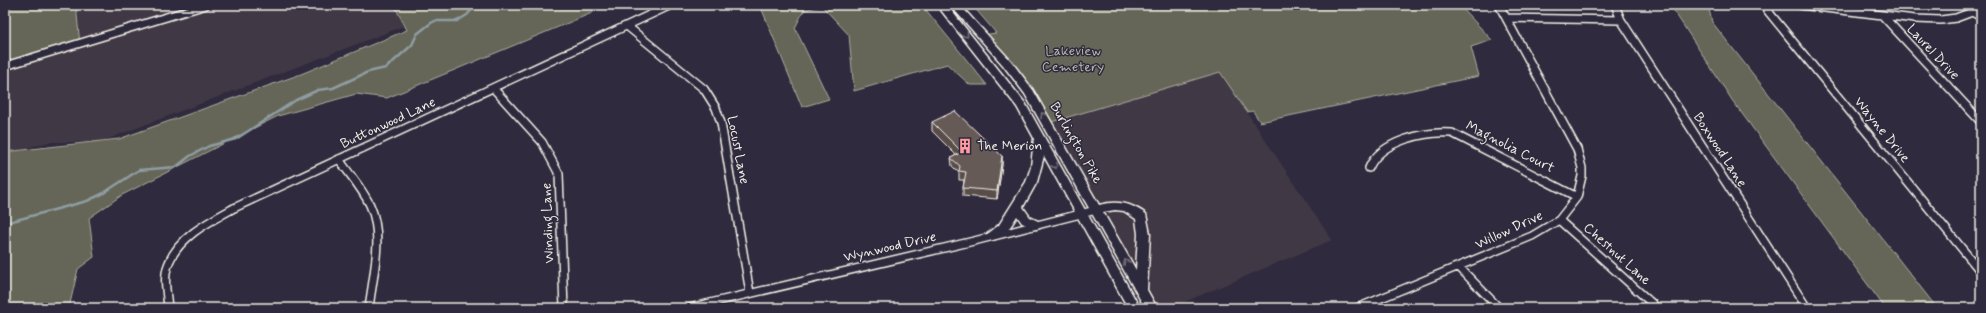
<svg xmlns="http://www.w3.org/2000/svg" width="1986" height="313" viewBox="0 0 1986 313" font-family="Mynerve,sans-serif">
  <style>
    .built { fill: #403844 }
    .green { fill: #656658; stroke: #acaca0 }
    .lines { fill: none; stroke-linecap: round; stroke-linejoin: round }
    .stream { stroke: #8f9da2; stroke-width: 2.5 }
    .minor-casing { stroke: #f4f1e8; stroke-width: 10 }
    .trunk-casing { stroke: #f4f1e8; stroke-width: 3 }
    .minor { stroke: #2f2a3d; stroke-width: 7 }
    .trunk { fill: #2f2a3d; fill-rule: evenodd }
    .wall { fill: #584d4a; stroke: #f4f1e8 }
    .shaded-wall { fill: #473f3c; stroke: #f4f1e8 }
    .building { fill: #665a56; stroke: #f4f1e8 }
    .oneway { stroke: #747079 }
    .labels { text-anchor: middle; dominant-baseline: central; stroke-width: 3; stroke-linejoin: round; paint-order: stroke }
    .park-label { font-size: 14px; fill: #bbb9ae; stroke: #2f2a3d }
    .street-label { font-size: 14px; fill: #f4f1e8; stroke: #2f2a3d }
    .poi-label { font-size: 14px; fill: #f4f1e8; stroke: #2f2a3d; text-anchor: start }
  </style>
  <rect width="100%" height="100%" fill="#2f2a3d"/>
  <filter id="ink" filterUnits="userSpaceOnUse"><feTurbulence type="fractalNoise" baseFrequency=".025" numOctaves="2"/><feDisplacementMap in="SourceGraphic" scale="8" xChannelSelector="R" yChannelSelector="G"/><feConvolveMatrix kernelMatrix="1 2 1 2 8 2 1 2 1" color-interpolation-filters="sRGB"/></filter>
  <g filter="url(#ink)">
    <path class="built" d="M 5,5 L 459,5 L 100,142 L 49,142 L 5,154 Z
      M 1220,72 L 1332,240 L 1170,308 L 1151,308 L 1048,123 Z"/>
    <path class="green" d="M 5,5 L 76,5 L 80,45 L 5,68 Z
      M 394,5 L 602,5 L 592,13 L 387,98 L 356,94 L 278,116 L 122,195 L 89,218 L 94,257 L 78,269 L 69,308 L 5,308 L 5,152 L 119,139 L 301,74 L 407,30 Z
      M 760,5 L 922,5 L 987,85 L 970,85 L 947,64 L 854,91 L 849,35 L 822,6 L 804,10 L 795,28 L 829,99 L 802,107 Z
      M 972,5 L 1459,5 L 1492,40 L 1471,47 L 1479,76 L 1260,122 L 1253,111 L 1247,112 L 1220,72 L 1048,123 L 982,35 L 996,33 Z
      M 1670,5 L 1708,5 L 1712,22 L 1937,308 L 1885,308 L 1732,100 Z"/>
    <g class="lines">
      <path class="stream" d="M 5,223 L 87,201 L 102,194 L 139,170 L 176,167 L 190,156 L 209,146 L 236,139 L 296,100 L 318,90 L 333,88 L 368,72 L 386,68 L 412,45 L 417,34 L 431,23 L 435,21 L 457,21 L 467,15 L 476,5"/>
      <g class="minor-casing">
        <path id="minor" d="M 1615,5 L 1621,20 L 1807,308
          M 1763,5 L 1981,272
          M 1800,5 L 1915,19 L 1941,20 L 1956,18 L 1972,12 L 1981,6
          M 1972,12 L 1981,17
          M 1883,16 L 1981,122
          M 1506,18 L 1621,20
          M 627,26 L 704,89 L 716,108 L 721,123 L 750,293
          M 5,66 L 206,5
          M 494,89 L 542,142 L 559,174 L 564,308
          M 339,159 C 349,174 362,188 370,205 C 384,236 373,275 369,308
          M 1369,168 C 1380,141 1425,131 1452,133 L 1577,197
          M 1559,220 L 1657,308
          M 1459,267 L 1499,308
          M 168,308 C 167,294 163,278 168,265 C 178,237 210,221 234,208 L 671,5
          M 689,308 L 974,241 L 1096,210
          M 1357,308 L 1532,236 L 1559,220 L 1577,197 L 1582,176 L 1582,168 L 1577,149 L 1499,5"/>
      </g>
      <g class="trunk-casing">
        <path id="trunk" d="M 937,5 L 947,5 L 1025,103 L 1140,308 L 1128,308 L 1044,156 L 1037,182 L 1023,207 L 1030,217 L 1040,222 L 1042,225 L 1040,228 L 1036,229 L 1022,223 L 1017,216 C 1011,226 1001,243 987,239 L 985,236 L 999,225 L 1026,182 L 1031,167 L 1034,138 L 1017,107 Z
          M 950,5 L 960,5 L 1011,61 L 1033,90 L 1099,205 C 1117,200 1131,203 1146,214 L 1150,234 L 1147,290 L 1157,308 L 1145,308 L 1025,94 L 1003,65 ZM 1115,210 L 1124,211 L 1136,219 L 1138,234 L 1136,270 L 1103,212 Z"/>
      </g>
      <use href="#minor" class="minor"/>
      <use href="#trunk" class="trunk"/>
    </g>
    <path class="wall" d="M 932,122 L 1002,156 L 1002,165 L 997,199 L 963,196 L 963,188 L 964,180 L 959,180 L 959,173 L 952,166 L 951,158 L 956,155 L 932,131 Z"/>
    <path class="shaded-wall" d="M 1002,156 L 1002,165 L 997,199 L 997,191 Z"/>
    <path class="building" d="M 955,111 L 1002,156 L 997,191 L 963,188 L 966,172 L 959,171 L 960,166 L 951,158 L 962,152 L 932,122 Z"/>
    <defs><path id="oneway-chevron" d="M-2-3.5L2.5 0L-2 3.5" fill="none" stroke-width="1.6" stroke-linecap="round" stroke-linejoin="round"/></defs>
    <g class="oneway">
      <use href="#oneway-chevron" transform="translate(966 35) rotate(51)"/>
      <use href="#oneway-chevron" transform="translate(1043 115) rotate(-121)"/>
      <use href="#oneway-chevron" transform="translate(1055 166) rotate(61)"/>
      <use href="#oneway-chevron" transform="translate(1126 262) rotate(-119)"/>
    </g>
  </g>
  <defs>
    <g id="building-bare" transform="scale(1.2)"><path d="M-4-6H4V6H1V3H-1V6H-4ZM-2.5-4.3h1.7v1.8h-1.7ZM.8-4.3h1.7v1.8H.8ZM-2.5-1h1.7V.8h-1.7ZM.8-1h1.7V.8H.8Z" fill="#ff9aa2" stroke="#2f2a3d" stroke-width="2.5" paint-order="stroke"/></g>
  </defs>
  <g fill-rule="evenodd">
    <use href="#building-bare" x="965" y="146"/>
  </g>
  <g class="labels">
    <g class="park-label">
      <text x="1073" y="51">Lakeview<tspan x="1073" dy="16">Cemetery</tspan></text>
    </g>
    <g class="street-label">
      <text transform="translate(1933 52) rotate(47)">Laurel Drive</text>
      <text transform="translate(388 123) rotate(-25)">Buttonwood Lane</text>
      <text transform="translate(1882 130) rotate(51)">Wayne Drive</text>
      <text transform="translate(1076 143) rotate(60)">Burlington Pike</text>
      <text transform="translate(1510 147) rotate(27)">Magnolia Court</text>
      <text transform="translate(738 150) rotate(79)">Locust Lane</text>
      <text transform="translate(1720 150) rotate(57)">Boxwood Lane</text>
      <text transform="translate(548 223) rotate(-92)">Winding Lane</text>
      <text transform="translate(1509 230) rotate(-25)">Willow Drive</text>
      <text transform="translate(890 247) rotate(-13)">Wynwood Drive</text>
      <text transform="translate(1617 254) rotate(42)">Chestnut Lane</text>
    </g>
    <g class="poi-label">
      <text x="977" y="146">The Merion</text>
    </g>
  </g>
  <rect width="1986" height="313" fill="none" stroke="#2f2a3d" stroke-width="20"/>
  <rect x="10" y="10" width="1966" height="293" fill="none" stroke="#f4f1e8" stroke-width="1.5" filter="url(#ink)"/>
</svg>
